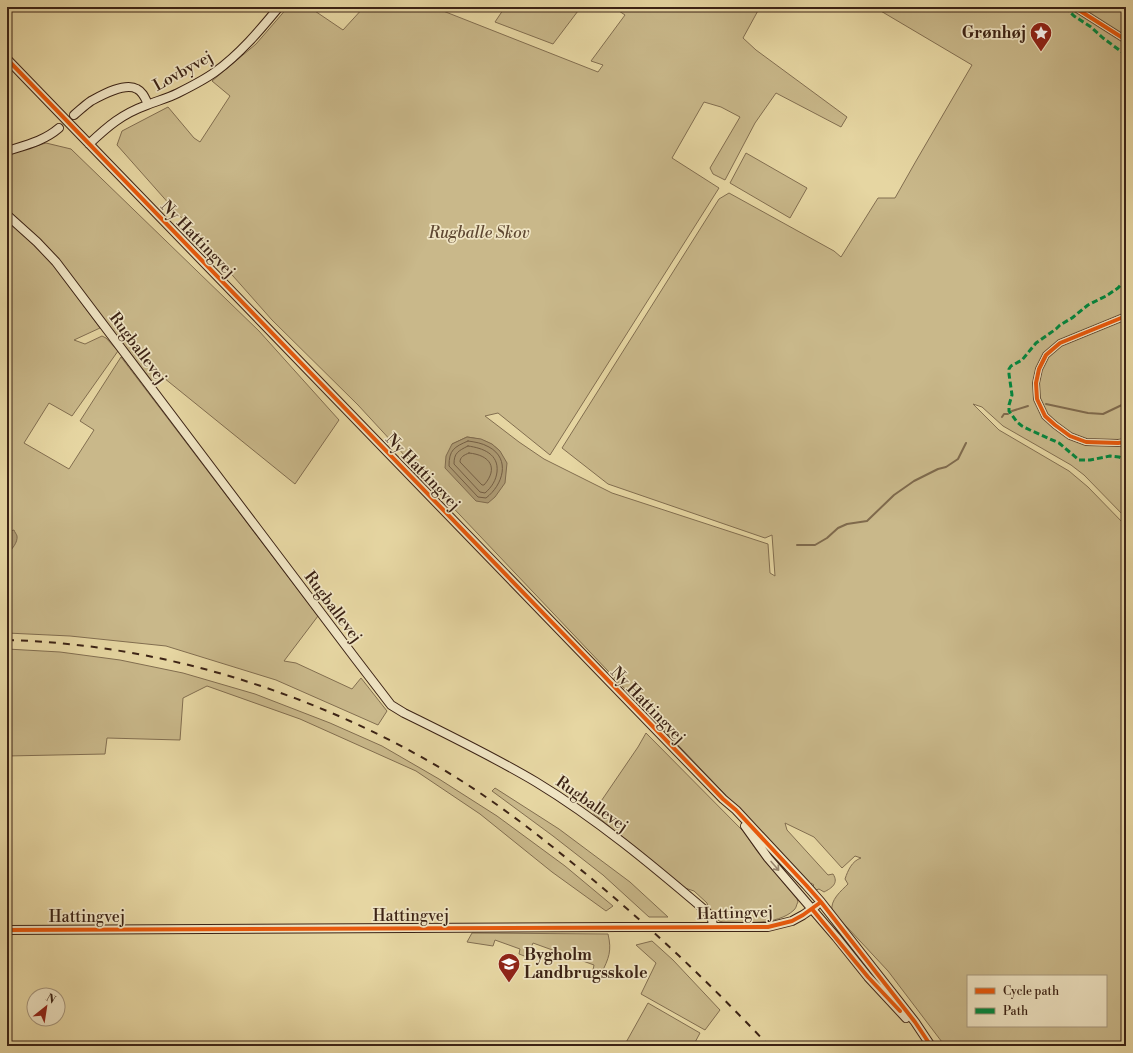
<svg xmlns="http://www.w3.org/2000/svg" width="1133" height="1053" viewBox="0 0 1133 1053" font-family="'Libre Bodoni',serif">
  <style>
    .green { fill: #c9b88a; stroke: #826e50; fill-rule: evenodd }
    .water { fill: #ac9972; stroke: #7f6a4d }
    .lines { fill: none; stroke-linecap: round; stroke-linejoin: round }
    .shore { stroke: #745e44; stroke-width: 1 }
    .stream { stroke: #7f6a4d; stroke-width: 2 }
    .street-casing { stroke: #665038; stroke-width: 8 }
    .secondary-casing { stroke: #3c2315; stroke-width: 10 }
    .street { stroke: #efe4c3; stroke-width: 6 }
    .secondary { stroke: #efe4c3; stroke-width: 8 }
    .rail { stroke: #3c2315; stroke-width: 2; stroke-dasharray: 7 7; stroke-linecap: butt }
    .secondary-bridge-casing { stroke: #3c2315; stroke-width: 10; stroke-linecap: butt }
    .secondary-bridge { stroke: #efe4c3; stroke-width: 8 }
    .quiet { stroke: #00873e; stroke-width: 3; stroke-dasharray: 6 3; stroke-linecap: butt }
    .cycleway-casing { stroke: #efe4c3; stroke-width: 6 }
    .cycleway { stroke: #e8590c; stroke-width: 4 }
    .oneway { stroke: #96846c }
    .labels { text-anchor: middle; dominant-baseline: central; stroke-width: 3.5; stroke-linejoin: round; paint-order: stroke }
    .poi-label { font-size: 16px; font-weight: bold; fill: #3c2315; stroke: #efe4c3; text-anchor: end }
    .street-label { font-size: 16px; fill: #3c2315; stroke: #efe4c3 }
    .park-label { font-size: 16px; font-style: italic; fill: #5f4832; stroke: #efe4c3 }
  </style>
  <rect width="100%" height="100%" fill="#e6d6a2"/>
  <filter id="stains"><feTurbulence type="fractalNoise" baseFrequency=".005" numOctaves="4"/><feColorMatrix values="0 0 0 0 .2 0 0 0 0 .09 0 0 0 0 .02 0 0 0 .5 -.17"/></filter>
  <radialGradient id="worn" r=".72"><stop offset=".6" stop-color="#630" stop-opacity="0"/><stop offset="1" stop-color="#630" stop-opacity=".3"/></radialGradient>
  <path class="green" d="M 288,7 L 309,7 L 343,30 L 364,7 L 433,7 L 598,72 L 603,65 L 591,61 L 625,15 L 613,7 L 760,7 L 743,38 L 756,50 L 847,117 L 841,127 L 776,93 L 755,123 L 725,180 L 713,174 L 710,168 L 740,117 L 721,107 L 704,102 L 672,158 L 719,188 L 550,455 L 498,413 L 485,416 L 519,442 L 544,459 L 612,493 L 768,544 L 770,573 L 775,576 L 772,535 L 765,538 L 608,484 L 562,448 L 719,199 L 729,193 L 834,251 L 841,257 L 878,198 L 895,198 L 916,161 L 972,65 L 874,7 L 1126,7 L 1126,518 L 1084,475 L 1071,465 L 1003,426 L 982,407 L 973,404 L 999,430 L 1069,471 L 1088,487 L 1126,526 L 1126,1046 L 945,1046 L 888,971 L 832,911 C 830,900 841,891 848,884 L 845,879 C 848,870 852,861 861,858 L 855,856 L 842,868 L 814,837 L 785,823 L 787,830 L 828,875 L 833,874 C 839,883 832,888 824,892 L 819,889 L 816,890 L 813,886 L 814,885 L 811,883 L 810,884 L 442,496 L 358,405 L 272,320 L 117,145 L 122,131 L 168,107 L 194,138 L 200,142 L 230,96 L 212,81 L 256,44 ZM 467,437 C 481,439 489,441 500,451 L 452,444 ZM 968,976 L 1106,976 L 1106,1026 L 968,1026 Z
    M 505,7 L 581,7 L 553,44 L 495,22 Z
    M 46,143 L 71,149 L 259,331 L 339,420 L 295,484 L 164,378 L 155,385 L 56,257 L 7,212 L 7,154 Z
    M 746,153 L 807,188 L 790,218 L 730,183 Z
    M 7,220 L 49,259 L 100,328 L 74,340 L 85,344 L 102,336 L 106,338 L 118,351 L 72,416 L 49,403 L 24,443 L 69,469 L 94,430 L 80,421 L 121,357 L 318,616 L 284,661 L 296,663 L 352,689 L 361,678 L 387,711 L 378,725 L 276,680 L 166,646 L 70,636 L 7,633 Z
    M 7,649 L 60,652 L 120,660 L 183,673 L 255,694 L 330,723 L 382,746 L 439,779 L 497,816 L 565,866 L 613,906 L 606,911 L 552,872 L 480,814 L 416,771 L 300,719 L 207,686 L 183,698 L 180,740 L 107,738 L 105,754 L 7,756 Z
    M 646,733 L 744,832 L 757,851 L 797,899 L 798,902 C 796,905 797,907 794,910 C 777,926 744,922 723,922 L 719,921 L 715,916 L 709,910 L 707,903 L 694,891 L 685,888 L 593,813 L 638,747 Z
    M 495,788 L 559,829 L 630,882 L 668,917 L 649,917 L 603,875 L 553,836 L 492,791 Z
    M 472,933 L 608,934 C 612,951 609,958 601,974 L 593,970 L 594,965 L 533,943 L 527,957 L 519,954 L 520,949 L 495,940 L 493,946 L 467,942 Z
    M 652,941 L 673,960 L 720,1010 L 705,1030 L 641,994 L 656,963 L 636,945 Z
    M 648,1003 L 700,1033 L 693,1046 L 624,1046 Z"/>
  <path class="water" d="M 467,437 L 481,439 L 492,444 L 500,451 L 507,463 L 505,483 L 495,497 L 488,503 L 476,501 L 445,468 L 446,456 L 452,444 Z
    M 14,530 C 14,531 17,535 17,536 C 18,542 12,550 7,553 L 7,532 Z"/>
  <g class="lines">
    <path class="shore" d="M 468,441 C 475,442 482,443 489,447 C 511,459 503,485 486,498 L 478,497 L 449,466 C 449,450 454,447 468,441 Z
      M 468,446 C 483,448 499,454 497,472 C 496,480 492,487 485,493 L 480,492 L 454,464 C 454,453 458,451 468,446 Z
      M 469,453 C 490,455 499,468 484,485 L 482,485 L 460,462 C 460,457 464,455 469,453 Z"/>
    <path class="stream" d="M 1046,404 L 1088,413 L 1103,414 L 1126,403
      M 1012,411 L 1028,406
      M 1002,417 L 1004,414 L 1008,414
      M 797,545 L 815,545 L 827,538 L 838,528 L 847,524 L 867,521 L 894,495 L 914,481 L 938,469 L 946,467 L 958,459 L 966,443"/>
    <g class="street-casing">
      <path id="street" d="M 1074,7 L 1126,40
        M 1126,316 L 1060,343 L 1046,355 L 1039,369 L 1036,383 L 1037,399 L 1045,416 L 1055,425 L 1070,436 L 1086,442 L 1118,443 L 1126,442"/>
    </g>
    <g class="secondary-casing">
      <path id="secondary" d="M 7,59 L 723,799 L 736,810 L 806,885 L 821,902 L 915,1022 L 931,1046
        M 74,115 C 79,111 85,105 91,101 C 102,95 125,82 137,89 C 143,92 145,98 148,104
        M 89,144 C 108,126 122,114 147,105 C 157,101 168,98 178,93 C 190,87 204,80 215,72 C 240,54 260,30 279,7
        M 7,151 C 26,145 44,141 59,128
        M 7,215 L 37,242 L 56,262 L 355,658 L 391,705 L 404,713 C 449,735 494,757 536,782 C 597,819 652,865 706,911 L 712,919 L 713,927
        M 745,826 L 768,858 L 836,937 L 868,977 L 906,1018
        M 672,927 L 768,927 L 792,921 L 803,915 L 816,906
        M 7,930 L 620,927"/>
    </g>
    <use href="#street" class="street"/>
    <use href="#secondary" class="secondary"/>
    <path class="rail" d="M 7,640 C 155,644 303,689 432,763 C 481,791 526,825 570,861 C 641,918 707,980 769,1046"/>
    <g class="secondary-bridge-casing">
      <path id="secondary-bridge" d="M 620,927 L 672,927"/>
    </g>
    <use href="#secondary-bridge" class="secondary-bridge"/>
    <path class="quiet" d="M 1065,7 L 1074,16 L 1091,27 L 1103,38 L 1126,55
      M 1126,279 L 1118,288 L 1106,296 L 1088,305 L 1072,318 L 1060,325 L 1056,329 L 1036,343 L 1022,360 L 1011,366 L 1009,369 L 1009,374 L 1012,395 L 1009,405 L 1009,411 L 1017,422 L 1022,426 L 1030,430 L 1059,443 L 1079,460 L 1090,460 L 1110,456 L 1119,457 L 1126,460"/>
    <g class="cycleway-casing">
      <path id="cycleway" d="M 1074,7 L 1126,40
        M 7,59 L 723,799 L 736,810 L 806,885 L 821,902 L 915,1022 L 931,1046
        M 1126,316 L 1060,343 L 1046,355 L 1039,369 L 1036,383 L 1037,399 L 1045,416 L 1055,425 L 1070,436 L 1086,442 L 1118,443 L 1126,442
        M 812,909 L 868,977 L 900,1011
        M 7,930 L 768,927 L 792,921 L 803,915 L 821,902"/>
    </g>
    <use href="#cycleway" class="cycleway"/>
  </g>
  <defs><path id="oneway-shaft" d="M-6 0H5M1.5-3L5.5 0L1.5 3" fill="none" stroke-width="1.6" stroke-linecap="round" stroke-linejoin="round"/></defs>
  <use class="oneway" href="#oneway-shaft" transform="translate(775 866) rotate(49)"/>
  <defs>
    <g id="sight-pin" transform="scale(1.15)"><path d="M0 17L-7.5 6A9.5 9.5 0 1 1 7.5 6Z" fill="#8f2418" stroke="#efe4c3"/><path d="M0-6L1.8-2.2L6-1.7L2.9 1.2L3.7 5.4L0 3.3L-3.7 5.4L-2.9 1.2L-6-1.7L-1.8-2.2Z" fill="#fff"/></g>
    <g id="university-pin" transform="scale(1.15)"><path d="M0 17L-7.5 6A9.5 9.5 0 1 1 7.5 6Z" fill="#8f2418" stroke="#efe4c3"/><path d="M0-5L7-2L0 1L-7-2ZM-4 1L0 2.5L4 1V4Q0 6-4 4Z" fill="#fff"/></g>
  </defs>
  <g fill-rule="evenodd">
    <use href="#sight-pin" x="1041" y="33"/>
    <use href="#university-pin" x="509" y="964"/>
  </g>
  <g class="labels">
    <g class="poi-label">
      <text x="1026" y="33">Grønhøj</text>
      <text x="524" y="955" text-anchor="start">Bygholm<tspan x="524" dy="18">Landbrugsskole</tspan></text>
    </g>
    <g class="street-label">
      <text transform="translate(183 71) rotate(-29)">Lovbyvej</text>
      <text transform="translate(198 239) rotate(46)">Ny Hattingvej</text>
      <text transform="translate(138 348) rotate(53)">Rugballevej</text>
      <text transform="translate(423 472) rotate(46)">Ny Hattingvej</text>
      <text transform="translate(333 607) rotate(53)">Rugballevej</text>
      <text transform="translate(648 705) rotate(46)">Ny Hattingvej</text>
      <text transform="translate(592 804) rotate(35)">Rugballevej</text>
      <text transform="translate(735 913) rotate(-2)">Hattingvej</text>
      <text x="411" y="916">Hattingvej</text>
      <text x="87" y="917">Hattingvej</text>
    </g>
    <g class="park-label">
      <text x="479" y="233">Rugballe Skov</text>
    </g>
  </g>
  <rect width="1133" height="1053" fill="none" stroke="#e6d6a2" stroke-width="24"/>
  <rect x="8" y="8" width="1117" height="1037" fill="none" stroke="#3c2315" stroke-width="2"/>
  <rect x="12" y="12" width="1109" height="1029" fill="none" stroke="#3c2315"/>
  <rect x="967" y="975" width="140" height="52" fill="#efe4c3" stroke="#a7977d"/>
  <rect x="975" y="988" width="20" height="6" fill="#e8590c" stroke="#a7977d"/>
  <text x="1003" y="995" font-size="12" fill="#3c2315">Cycle path</text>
  <rect x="975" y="1008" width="20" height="6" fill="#00873e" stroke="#a7977d"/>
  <text x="1003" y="1015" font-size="12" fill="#3c2315">Path</text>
  <g transform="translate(46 1007) rotate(30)"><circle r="19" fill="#efe4c3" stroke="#a7977d"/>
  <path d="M0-3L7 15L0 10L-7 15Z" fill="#8f2418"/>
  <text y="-6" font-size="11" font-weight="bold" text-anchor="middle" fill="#3c2315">N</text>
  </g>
  <rect width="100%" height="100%" filter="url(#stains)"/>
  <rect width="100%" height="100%" fill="url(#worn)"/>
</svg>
